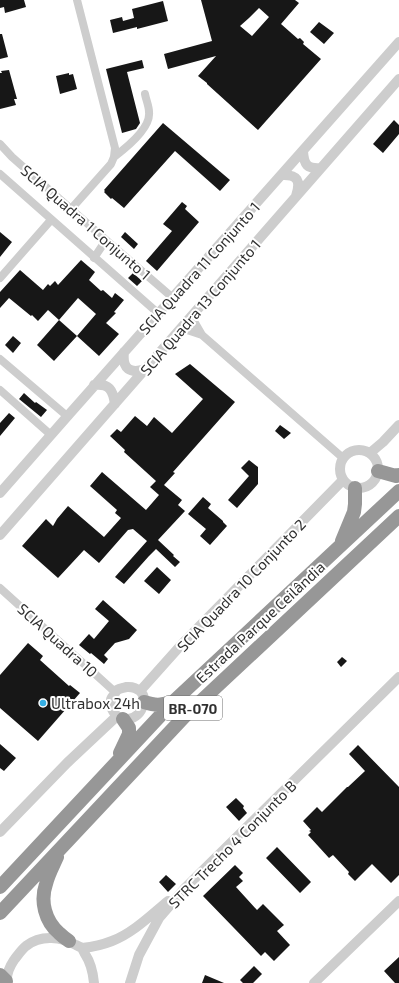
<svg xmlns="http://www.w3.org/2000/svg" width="399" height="983" viewBox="0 0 399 983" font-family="'Exo 2',sans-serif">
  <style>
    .building { fill: #171717; fill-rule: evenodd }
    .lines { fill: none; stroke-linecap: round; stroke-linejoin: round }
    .minor { stroke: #cdcdcd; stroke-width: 8 }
    .tertiary { stroke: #cdcdcd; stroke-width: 10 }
    .motorway { stroke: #979797; stroke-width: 14 }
    .poi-dot { fill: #34aee4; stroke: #fff; stroke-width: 1.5 }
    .labels { text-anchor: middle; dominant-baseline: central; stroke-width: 4; stroke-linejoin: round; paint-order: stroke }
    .shield { fill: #fff; stroke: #6e6e6e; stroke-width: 1 }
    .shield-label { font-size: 14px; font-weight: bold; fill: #303030 }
    .street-label { font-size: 15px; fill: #303030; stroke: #fff }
    .poi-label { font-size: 15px; fill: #303030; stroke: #fff; text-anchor: start }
  </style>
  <rect width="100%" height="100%" fill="#fff"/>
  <path class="building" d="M 0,0 L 24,0 L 26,7 L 5,13 L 4,7 L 0,8 Z
    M 201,0 L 295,0 L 299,3 L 281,24 L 298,39 L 300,38 L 304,42 L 303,44 L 321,59 L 258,130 L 207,84 L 207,83 L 198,76 L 216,56 L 168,69 L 164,54 L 212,41 ZM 259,8 L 269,17 L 252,36 L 240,26 L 249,18 Z
    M 163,1 L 168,21 L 137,29 L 137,27 L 113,33 L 110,20 L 122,17 L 123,21 L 134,18 L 132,9 Z
    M 319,22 L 334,33 L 324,44 L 310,32 Z
    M 0,34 L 2,34 L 8,57 L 0,59 Z
    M 142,60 L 144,68 L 127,72 L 140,123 L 136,129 L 122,133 L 106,69 Z
    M 9,70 L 17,99 L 14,99 L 16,105 L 0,109 L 0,73 L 2,73 L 1,71 Z
    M 69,73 L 69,75 L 73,74 L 77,89 L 60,94 L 56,76 Z
    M 394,120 L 399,125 L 399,134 L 383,153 L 373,144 Z
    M 163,123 L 230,180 L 220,191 L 175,151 L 124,208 L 112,198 L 111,199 L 104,192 L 105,191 L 104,190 Z
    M 182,202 L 187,206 L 185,209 L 199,222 L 157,271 L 146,261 L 172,231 L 163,224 Z
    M 0,232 L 12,242 L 0,257 Z
    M 125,232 L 138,244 L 134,249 L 121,237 Z
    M 81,260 L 95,272 L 89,280 L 101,291 L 103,290 L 112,298 L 115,293 L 124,300 L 114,312 L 116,313 L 106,323 L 119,334 L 99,356 L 77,336 L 54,361 L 37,345 L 59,320 L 48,310 L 38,321 L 32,315 L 31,316 L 9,298 L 0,308 L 0,292 L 20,270 L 43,290 L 48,284 L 50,286 L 55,281 L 58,285 ZM 78,298 L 96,314 L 77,336 L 59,320 Z
    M 133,273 L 142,281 L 137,286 L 128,278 Z
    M 13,336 L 21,343 L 13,353 L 5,345 Z
    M 190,364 L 235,402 L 173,472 L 175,473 L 164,485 L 182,500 L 178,505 L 185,511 L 158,540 L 174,555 L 173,556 L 180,562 L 175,567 L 156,549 L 149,556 L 124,584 L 115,577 L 147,541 L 133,529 L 128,530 L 99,563 L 84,550 L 58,578 L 22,546 L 46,519 L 53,526 L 57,519 L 68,506 L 104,537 L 121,518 L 115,513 L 117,510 L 90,486 L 102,472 L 146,510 L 159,495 L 150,487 L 156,481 L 124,452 L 125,450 L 110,436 L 117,429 L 121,432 L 135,416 L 147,426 L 154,417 L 172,433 L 203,399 L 175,374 Z
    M 24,393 L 35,403 L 36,402 L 47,410 L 41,417 L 19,399 Z
    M 9,413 L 15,418 L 0,436 L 0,423 Z
    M 280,425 L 291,433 L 284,439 L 275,431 Z
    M 249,460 L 258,467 L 258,484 L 237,508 L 228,500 L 249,476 L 241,468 Z
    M 203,497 L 211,504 L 208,508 L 223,521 L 223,522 L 227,526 L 210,545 L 200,536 L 206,529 L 188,514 Z
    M 157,567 L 171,580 L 159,594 L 144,581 Z
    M 103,600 L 137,630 L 129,639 L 115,643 L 104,655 L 108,659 L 104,664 L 91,653 L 90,654 L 79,645 L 89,634 L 94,639 L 109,621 L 95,609 Z
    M 28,643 L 43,656 L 40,660 L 69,686 L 70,685 L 80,693 L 38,741 L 0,708 L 0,675 Z
    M 342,657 L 347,661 L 341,667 L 337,662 Z
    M 0,744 L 16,758 L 4,771 L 0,768 Z
    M 358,745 L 399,787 L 399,875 L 391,883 L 372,864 L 355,881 L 348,874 L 349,872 L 333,855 L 329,858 L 308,835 L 311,832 L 309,831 L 311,830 L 303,821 L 317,807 L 322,812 L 347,787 L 348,787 L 365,771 L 349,754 Z
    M 236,798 L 244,806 L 243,808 L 247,813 L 239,821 L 226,807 Z
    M 277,847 L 311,882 L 300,893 L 266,858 Z
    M 235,865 L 243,873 L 239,877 L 243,881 L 236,887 L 257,910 L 263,904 L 284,925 L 277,931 L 290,945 L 274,961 L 265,952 L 261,956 L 203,896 Z
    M 166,875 L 176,884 L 168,892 L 159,882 Z
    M 399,957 L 399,983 L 395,983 L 384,971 Z
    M 254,966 L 262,974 L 253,983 L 243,983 L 240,980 Z
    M 205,975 L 224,983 L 202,983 Z"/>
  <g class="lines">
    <path class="minor" d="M 0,144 L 12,157 L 106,240 L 173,298
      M 114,157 C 126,148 151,128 149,112 C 149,106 146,100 145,94
      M 0,174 L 159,314
      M 71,209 L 111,164 L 114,157 L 115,148 L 77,0
      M 94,258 L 106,240
      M 0,278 L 51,220
      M 191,316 L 202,335 L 343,458
      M 181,328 L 202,335
      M 0,359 L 67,416
      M 0,390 L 51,435
      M 0,588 L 115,692"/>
    <path class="tertiary" d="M 303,151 C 304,165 307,169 321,168
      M 281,175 C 298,174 301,181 296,196
      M 124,352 C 122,369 130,374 145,369
      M 94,385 C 109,383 113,390 115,404
      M340 469a19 19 0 1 1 38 0a19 19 0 1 1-38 0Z
      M 370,453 L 383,442 L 399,425
      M 0,493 C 132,342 266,193 399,42
      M 0,535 L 399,79
      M 126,687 C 137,686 147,693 143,705 C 139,721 119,725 112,709 C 111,706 110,703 111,700 C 111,699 113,696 114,695 C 114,694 117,690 117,690 C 120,688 124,688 126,687 Z
      M 140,691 L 182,644 L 343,480
      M 0,832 L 67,763 L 117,716
      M 82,948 C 92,947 102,945 112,941 C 133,933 151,915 168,901
      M 7,983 C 6,975 10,966 14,960 C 18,955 22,949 26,946 C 41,934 62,937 76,945 C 78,946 80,947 82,948 C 83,950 84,952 85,954 C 91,963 93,972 94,983
      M 130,983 L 139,955 L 159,918 L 185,888 L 399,677
      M 314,983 L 399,901"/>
    <path class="motorway" d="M 378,471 L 396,476 L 399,475
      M 342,541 L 354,512 L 355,504 L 355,488
      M 144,702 C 157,706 160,705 173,702
      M 120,753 L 129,734 L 129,728 L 123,719
      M 57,857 C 53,866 48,875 46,884 C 40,901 45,921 59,933 C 62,936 66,939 69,941
      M 0,887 L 173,702 L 399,491
      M 0,913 L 184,717 L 399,516
      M 0,975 L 6,981"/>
  </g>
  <circle class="poi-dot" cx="43" cy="703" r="4"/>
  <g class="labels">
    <rect class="shield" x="164" y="696" width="58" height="24" rx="3"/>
    <g class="shield-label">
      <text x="193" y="708">BR-070</text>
    </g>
    <g class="street-label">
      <text transform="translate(86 222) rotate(41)">SCIA Quadra 1 Conjunto 1</text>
      <text transform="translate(199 268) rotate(-48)">SCIA Quadra 11 Conjunto 1</text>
      <text transform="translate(200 307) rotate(-49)">SCIA Quadra 13 Conjunto 1</text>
      <text transform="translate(241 585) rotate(-46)">SCIA Quadra 10 Conjunto 2</text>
      <text transform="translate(260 622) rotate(-43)">Estrada Parque Ceilândia</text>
      <text transform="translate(58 640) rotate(42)">SCIA Quadra 10</text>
      <text transform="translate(232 844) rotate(-45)">STRC Trecho 4 Conjunto B</text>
    </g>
    <g class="poi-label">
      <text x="51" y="703">Ultrabox 24h</text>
    </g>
  </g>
</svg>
